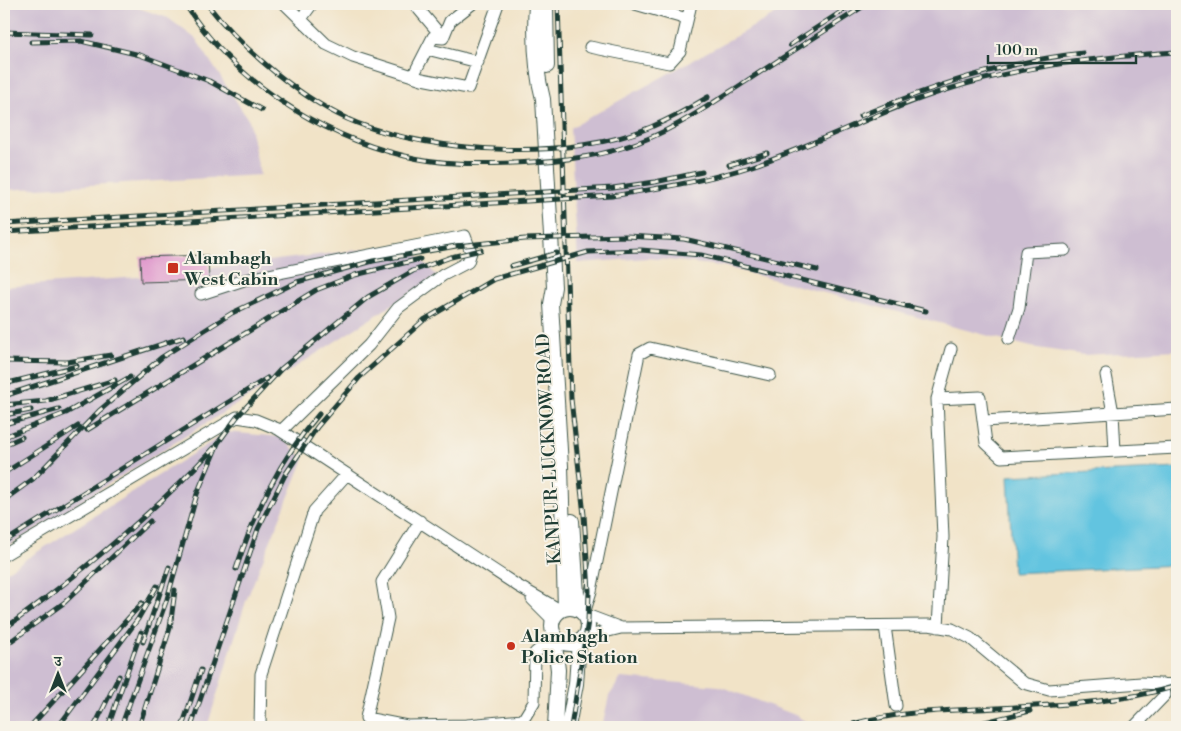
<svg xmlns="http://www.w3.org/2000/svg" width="1181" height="731" viewBox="0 0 1181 731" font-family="'Libre Bodoni','Noto Serif Devanagari',serif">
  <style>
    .industrial { fill: #cebed2 }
    .water { fill: #62c4e0; stroke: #40808a }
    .building { fill: #df98cc }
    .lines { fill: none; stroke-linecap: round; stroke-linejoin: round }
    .minor-casing { stroke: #3e564a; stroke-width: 13 }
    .major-casing { stroke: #3e564a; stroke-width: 16 }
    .minor { stroke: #fff; stroke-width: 11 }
    .major { stroke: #fff; stroke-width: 14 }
    .rail-casing { stroke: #1f3d34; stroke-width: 5 }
    .rail { stroke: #f7f3e8; stroke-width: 3; stroke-dasharray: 9; stroke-linecap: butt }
    .poi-dot { fill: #c8321e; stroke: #f7f3e8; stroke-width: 2 }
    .labels { text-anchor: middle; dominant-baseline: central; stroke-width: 4; stroke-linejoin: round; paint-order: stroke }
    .poi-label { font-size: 18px; font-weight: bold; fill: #1f3d34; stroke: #f7f3e8; text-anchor: start }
    .street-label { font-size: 18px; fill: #1f3d34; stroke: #f7f3e8 }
  </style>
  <rect width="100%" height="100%" fill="#f7f3e8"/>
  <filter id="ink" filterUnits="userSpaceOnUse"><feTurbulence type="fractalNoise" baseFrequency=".02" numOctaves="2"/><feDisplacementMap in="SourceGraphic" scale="10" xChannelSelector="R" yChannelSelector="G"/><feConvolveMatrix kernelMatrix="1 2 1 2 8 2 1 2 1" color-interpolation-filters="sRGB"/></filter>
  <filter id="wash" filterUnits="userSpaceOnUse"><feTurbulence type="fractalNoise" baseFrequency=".0096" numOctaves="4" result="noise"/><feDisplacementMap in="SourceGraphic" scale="20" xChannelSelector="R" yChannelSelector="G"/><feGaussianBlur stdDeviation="1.12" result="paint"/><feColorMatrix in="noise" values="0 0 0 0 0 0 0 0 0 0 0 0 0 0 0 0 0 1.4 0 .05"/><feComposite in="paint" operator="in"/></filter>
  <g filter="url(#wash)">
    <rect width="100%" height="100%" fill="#f1e3c7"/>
    <path class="industrial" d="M 4,4 L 127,4 L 168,18 L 196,39 L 249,121 L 260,175 L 4,190 Z
      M 794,4 L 1177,4 L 1177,350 L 1084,355 L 1031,347 L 722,266 L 648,258 L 578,263 L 570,128 Z
      M 407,244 L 437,276 L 266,386 L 4,549 L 4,287 L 139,277 Z
      M 227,432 L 281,437 L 304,459 L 246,601 L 207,727 L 4,727 L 4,573 Z
      M 621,678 L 719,686 L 795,715 L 815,727 L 602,727 L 609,696 Z"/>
    <path class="water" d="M 1177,468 L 1177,565 L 1013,573 L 1008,476 Z"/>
    <g id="blocks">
      <path class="building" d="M 208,255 L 209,280 L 141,282 L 140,257 Z"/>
    </g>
  </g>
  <g filter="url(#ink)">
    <use href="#blocks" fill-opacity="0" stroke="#3e564a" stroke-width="1"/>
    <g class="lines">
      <g class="minor-casing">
        <path id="minor" d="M 285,4 L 326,44 L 353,57 L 422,79 L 468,88 L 498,4
          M 417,4 L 416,6 L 443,38
          M 635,4 L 687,19
          M 301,19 L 312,4
          M 590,47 L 669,63 L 680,51 L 691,4
          M 427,49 L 478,62
          M 413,76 L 433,37 L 443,38 L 450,21 L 472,4
          M 201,294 L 244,280 L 465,236 L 471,252 L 468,262 L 443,275 L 398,308 L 369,345 L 281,431
          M 1009,339 L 1019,308 L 1026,252 L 1065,250
          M 1106,375 L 1113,413 L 1115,451
          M 937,399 L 980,397 L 986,443 L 1001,457 L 1177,448
          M 985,421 L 1177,409
          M 420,521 L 382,582 L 388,618 L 366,718 L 407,726 L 467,725 L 523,720 L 534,702 L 535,653 L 554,637
          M 4,555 L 237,417 L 256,420 L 278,429 L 518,586 L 560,610
          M 532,599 L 553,620
          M 885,626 L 896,706
          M 938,627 L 943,537 L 937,399 L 951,349
          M 621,628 L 584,614 L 591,591 L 639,354 L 650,348 L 770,375
          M 584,637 L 621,628 L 929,625 L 952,629 L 970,638 L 1024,683 L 1049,690 L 1141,683 L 1177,685
          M 260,727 L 261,674 L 314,511 L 347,474
          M 1134,727 L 1165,695 L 1163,684"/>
      </g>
      <g class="major-casing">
        <path id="major" d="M 536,4 C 534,35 535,69 543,99 L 554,287 L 551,304 L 561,466 L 565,608
          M 546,4 L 547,66
          M 572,521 L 578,609
          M552 626a18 18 0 1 1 36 0a18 18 0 1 1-36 0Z
          M 554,637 L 558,670 L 555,727
          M 568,727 L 576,684 L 579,641"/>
      </g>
      <use href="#minor" class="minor"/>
      <use href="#major" class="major"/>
      <g class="rail-casing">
        <path id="rail" d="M 185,4 C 233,80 318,135 405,156 C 441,165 477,164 514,163 C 552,161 589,159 625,147 C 668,134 705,108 742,84 C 783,57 825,31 867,4
          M 207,4 C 242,49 304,102 357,123 C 436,154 572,161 651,127 C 670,119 690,108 708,97
          M 558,4 L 571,399 L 584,515 L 589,591 L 588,621 L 571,727
          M 4,32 L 92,35
          M 31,42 L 81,41 L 140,55 L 209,81 L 262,110
          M 790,45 L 853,4
          M 860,116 C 933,86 1003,62 1083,53
          M 729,165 L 767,153
          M 4,224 L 613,188 L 655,182 L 702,172
          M 4,232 L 612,196 C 659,188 707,181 752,166 C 818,144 880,110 946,90 C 1021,66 1099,57 1177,52
          M 511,266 L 557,253
          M 4,361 L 67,362 L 111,355
          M 4,384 L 77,366
          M 4,396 L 184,337
          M 4,405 L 46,401 L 115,380
          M 4,415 L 31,410
          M 4,424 L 59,409
          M 87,430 L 316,290 L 355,275 L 420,259
          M 4,437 L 66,413 L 130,377
          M 4,445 L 22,437
          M 4,473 L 78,426
          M 4,500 L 33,479 L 99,411 L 162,357 L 232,313 L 297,282 L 373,261 L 456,246 L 525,239 L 625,236 L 684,239 L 817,270
          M 4,542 L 267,378
          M 236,569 C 255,512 279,460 319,414
          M 4,629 C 79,575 150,516 214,448
          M 143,642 L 169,567
          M 4,646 L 65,602 L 150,521
          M 30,727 L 142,603
          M 58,727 L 138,619 L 157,586
          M 94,727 L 119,676
          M 108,727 L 141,632
          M 121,727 L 167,599 L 197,494 L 218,443 L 237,417 L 281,369 L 368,297 L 413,271 L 451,257 L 481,250
          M 139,727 L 170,628 L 175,590
          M 182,727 L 201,670
          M 191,727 L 258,529 L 285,475 L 317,427 L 359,378 L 424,320 L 494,279 L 588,252 L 641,250 L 701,255 L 926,311
          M 843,727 C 886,713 932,711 978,709 C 1045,705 1112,705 1177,686
          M 964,727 L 1030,711"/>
      </g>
      <use href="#rail" class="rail"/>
    </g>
  </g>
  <g class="poi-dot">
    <rect x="167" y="262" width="12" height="12" rx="2.5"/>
    <circle cx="511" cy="646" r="5"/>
  </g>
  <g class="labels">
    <g class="poi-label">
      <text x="184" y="258">Alambagh<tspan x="184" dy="21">West Cabin</tspan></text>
      <text x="521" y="636">Alambagh<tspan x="521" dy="21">Police Station</tspan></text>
    </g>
    <g class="street-label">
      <text transform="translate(549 449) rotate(-93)">KANPUR-LUCKNOW ROAD</text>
    </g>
  </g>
  <rect width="1181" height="731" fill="none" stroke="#f7f3e8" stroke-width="20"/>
  <g transform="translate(58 674)" stroke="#f7f3e8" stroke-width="4" paint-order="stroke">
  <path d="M0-4L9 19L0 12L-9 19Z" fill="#1f3d34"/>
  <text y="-8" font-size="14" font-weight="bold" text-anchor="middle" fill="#1f3d34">उ</text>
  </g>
  <path d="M988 55v8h148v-8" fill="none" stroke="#1f3d34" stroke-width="2.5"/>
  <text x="996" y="55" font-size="15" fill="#1f3d34" stroke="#f7f3e8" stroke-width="4" paint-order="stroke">100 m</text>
</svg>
